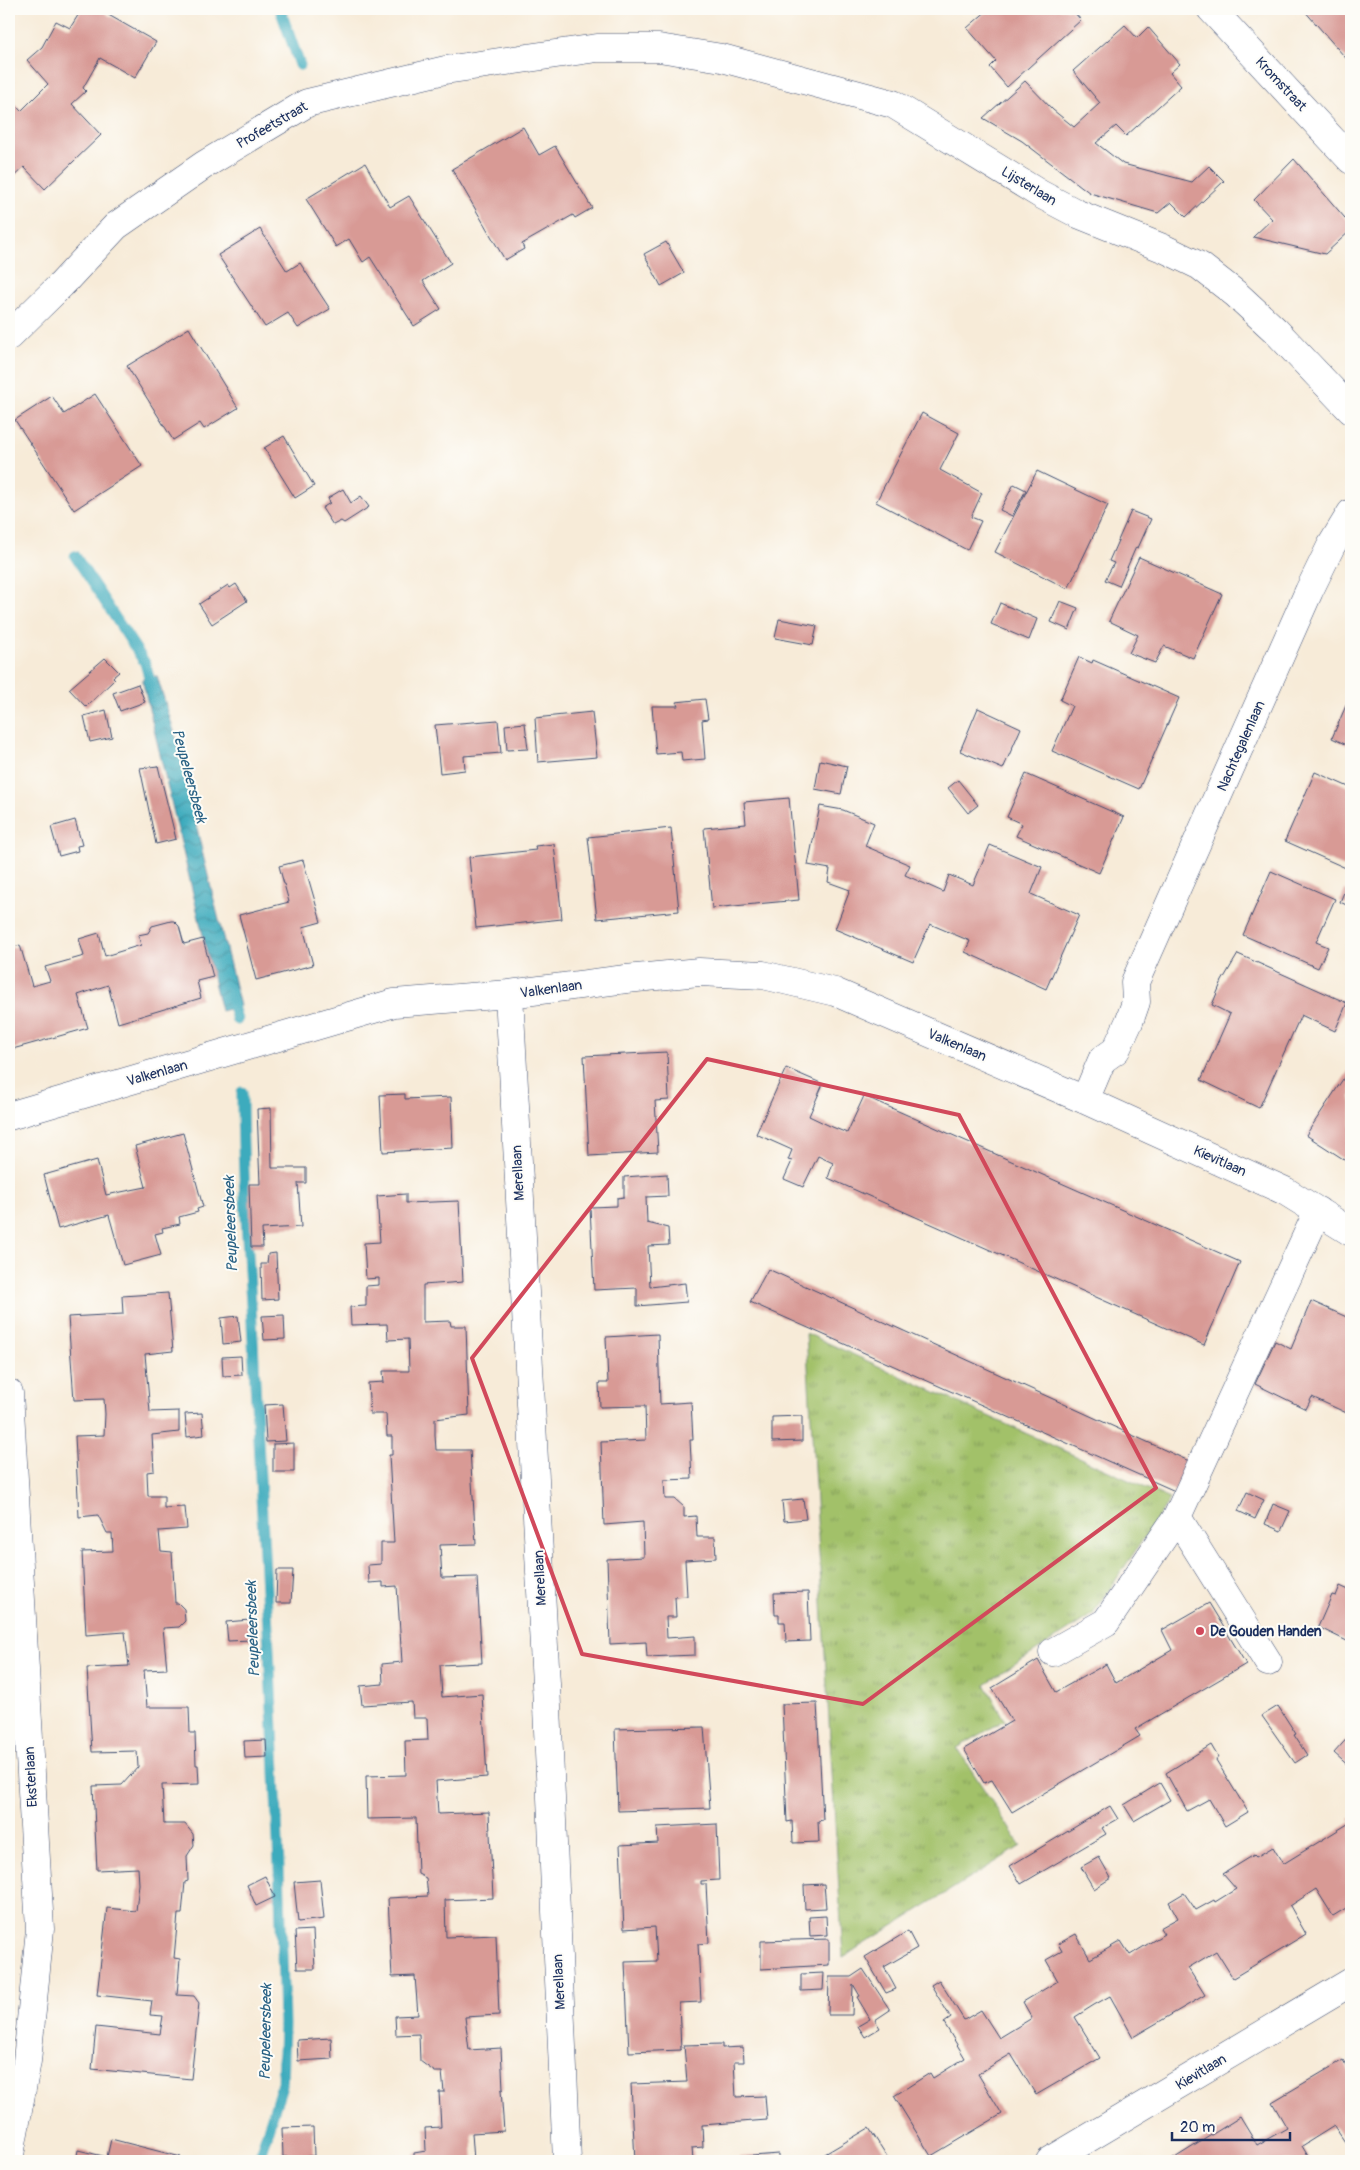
<svg xmlns="http://www.w3.org/2000/svg" width="1360" height="2170" viewBox="0 0 1360 2170" font-family="Pangolin,sans-serif">
  <style>
    .park { fill: url(#park-tufts); stroke: #5e7864 }
    .water { fill: url(#water-waves); stroke: #2c6d8e }
    .lines { fill: none; stroke-linecap: round; stroke-linejoin: round }
    .stream { stroke: #3eabbd; stroke-width: 11 }
    .building { fill: #d89a95 }
    .minor-casing { stroke: #3c4b70; stroke-width: 29 }
    .major-casing { stroke: #3c4b70; stroke-width: 29 }
    .minor { stroke: #fff; stroke-width: 28 }
    .major { stroke: #fff; stroke-width: 28 }
    .marked { fill: none; stroke: #d1495b; stroke-width: 4; stroke-linejoin: round }
    .poi-dot { fill: #d1495b; stroke: #fdfcf7; stroke-width: 2 }
    .labels { text-anchor: middle; dominant-baseline: central; stroke-width: 4; stroke-linejoin: round; paint-order: stroke }
    .street-label { font-size: 14px; fill: #1b2f5e; stroke: #fdfcf7 }
    .poi-label { font-size: 14px; font-weight: bold; fill: #1b2f5e; stroke: #fdfcf7; text-anchor: start }
    .water-label { font-size: 15px; font-style: italic; fill: #296184; stroke: #fdfcf7 }
  </style>
  <defs>
    <pattern id="park-tufts" width="24" height="20" patternUnits="userSpaceOnUse" patternTransform="scale(1.25)"><rect width="24" height="20" fill="#a2c169"/><path d="M3 7l-1-3M5 7V3M7 7l1-3M15 17l-1-3M17 17v-4M19 17l1-3" fill="none" stroke="#839d5a"/></pattern>
    <pattern id="water-waves" width="16" height="10" patternUnits="userSpaceOnUse" patternTransform="scale(1.25)"><rect width="16" height="10" fill="#3eabbd"/><path d="M0 5q4-4 8 0t8 0" fill="none" stroke="#338c9d"/></pattern>
  </defs>
  <rect width="100%" height="100%" fill="#fdfcf7"/>
  <filter id="ink" filterUnits="userSpaceOnUse"><feTurbulence type="fractalNoise" baseFrequency=".02" numOctaves="2"/><feDisplacementMap in="SourceGraphic" scale="10" xChannelSelector="R" yChannelSelector="G"/><feConvolveMatrix kernelMatrix="1 2 1 2 8 2 1 2 1" color-interpolation-filters="sRGB"/></filter>
  <filter id="wash" filterUnits="userSpaceOnUse"><feTurbulence type="fractalNoise" baseFrequency=".0096" numOctaves="4" result="noise"/><feDisplacementMap in="SourceGraphic" scale="20" xChannelSelector="R" yChannelSelector="G"/><feGaussianBlur stdDeviation="1.12" result="paint"/><feColorMatrix in="noise" values="0 0 0 0 0 0 0 0 0 0 0 0 0 0 0 0 0 1.4 0 .05"/><feComposite in="paint" operator="in"/></filter>
  <g filter="url(#wash)">
    <rect width="100%" height="100%" fill="#f7ebd8"/>
    <path class="park" d="M 806,1333 L 1170,1499 L 1093,1614 L 985,1684 L 1005,1720 L 957,1748 L 1021,1846 L 843,1957 Z"/>
    <path class="water" d="M 157,676 L 178,744 L 203,855 L 240,1006 L 221,1011 L 142,679 Z"/>
    <g class="lines">
      <path class="stream" d="M 280,9 L 300,65
        M 75,556 L 145,663 L 153,691
        M 230,995 L 237,1020
        M 242,1092 C 242,1189 251,1285 255,1382 C 266,1596 279,1811 284,2025 L 282,2085 L 258,2161"/>
    </g>
    <g id="blocks">
      <path class="building" d="M 82,9 L 98,9 L 156,42 L 135,78 L 100,58 L 83,88 L 86,91 L 72,104 L 101,135 L 45,189 L 24,167 L 9,181 L 9,98 L 21,111 L 48,84 L 27,60 L 42,47 L 56,21 L 70,28 Z
        M 989,9 L 1071,9 L 1081,20 L 1007,87 L 990,67 L 996,61 L 967,28 Z
        M 1303,9 L 1351,9 L 1351,64 L 1330,40 Z
        M 1125,25 L 1137,38 L 1148,27 L 1180,64 L 1170,73 L 1181,86 L 1126,136 L 1116,126 L 1096,143 L 1123,164 L 1192,182 L 1209,166 L 1224,181 L 1186,217 L 1171,202 L 1158,213 L 1090,193 L 1022,141 L 983,118 L 1025,81 L 1053,110 L 1074,127 L 1100,103 L 1073,71 Z
        M 523,127 L 539,155 L 555,146 L 592,208 L 575,218 L 573,215 L 522,244 L 524,249 L 505,260 L 452,169 Z
        M 1294,159 L 1351,225 L 1351,230 L 1325,254 L 1253,237 L 1272,219 L 1254,200 Z
        M 365,163 L 390,207 L 409,196 L 451,263 L 423,281 L 441,309 L 414,326 L 370,257 L 363,262 L 349,239 L 336,247 L 306,199 Z
        M 260,229 L 287,271 L 300,263 L 330,309 L 298,328 L 288,313 L 265,327 L 218,255 Z
        M 666,242 L 684,273 L 661,286 L 644,254 Z
        M 189,328 L 238,408 L 204,429 L 200,423 L 173,440 L 127,366 Z
        M 95,394 L 142,466 L 74,510 L 15,420 L 52,396 L 64,414 Z
        M 922,413 L 959,433 L 940,470 L 982,493 L 971,517 L 981,521 L 967,550 L 876,502 Z
        M 284,436 L 314,486 L 295,498 L 264,448 Z
        M 1037,471 L 1108,505 L 1068,589 L 995,552 Z
        M 1014,484 L 1026,490 L 1012,516 L 1000,510 Z
        M 343,489 L 351,503 L 361,496 L 369,507 L 344,523 L 341,521 L 333,525 L 322,508 L 330,503 L 328,498 Z
        M 1131,511 L 1151,519 L 1138,548 L 1136,547 L 1119,586 L 1105,580 L 1114,563 L 1109,561 Z
        M 1139,557 L 1222,594 L 1193,658 L 1164,646 L 1155,663 L 1129,653 L 1138,635 L 1109,621 Z
        M 236,584 L 247,601 L 212,624 L 199,604 L 228,585 L 230,588 Z
        M 1060,601 L 1078,608 L 1069,630 L 1051,622 Z
        M 1000,603 L 1037,619 L 1029,640 L 991,624 Z
        M 779,619 L 817,626 L 813,645 L 775,638 Z
        M 1079,657 L 1092,663 L 1093,660 L 1179,698 L 1139,789 L 1052,751 L 1072,706 L 1060,700 Z
        M 105,658 L 119,672 L 113,677 L 115,679 L 86,707 L 69,689 Z
        M 138,684 L 145,702 L 120,711 L 113,693 Z
        M 1351,694 L 1351,747 L 1332,738 Z
        M 705,699 L 708,719 L 702,720 L 705,759 L 682,761 L 681,752 L 656,754 L 652,706 L 678,706 L 676,702 Z
        M 978,708 L 1021,728 L 1003,769 L 960,751 Z
        M 106,710 L 112,737 L 90,742 L 84,716 Z
        M 592,712 L 597,757 L 538,762 L 535,718 Z
        M 498,720 L 501,753 L 464,756 L 465,770 L 440,773 L 435,725 Z
        M 525,723 L 528,749 L 507,750 L 505,725 Z
        M 820,760 L 847,766 L 841,794 L 815,789 Z
        M 158,766 L 176,839 L 156,844 L 140,768 Z
        M 1315,772 L 1351,788 L 1351,861 L 1348,869 L 1285,841 Z
        M 1026,774 L 1124,817 L 1099,873 L 1016,836 L 1022,824 L 1007,817 Z
        M 958,780 L 978,805 L 968,813 L 948,788 Z
        M 789,798 L 799,900 L 712,908 L 704,828 L 746,824 L 744,802 Z
        M 820,806 L 843,810 L 874,823 L 865,846 L 910,865 L 905,875 L 943,892 L 949,875 L 973,885 L 990,845 L 1042,867 L 1031,894 L 1079,915 L 1046,989 L 965,952 L 970,941 L 930,924 L 913,962 L 835,929 L 850,890 L 828,882 L 830,869 L 808,865 Z
        M 75,820 L 82,845 L 77,846 L 78,851 L 59,856 L 51,827 Z
        M 671,828 L 679,911 L 597,919 L 588,837 Z
        M 554,844 L 562,919 L 476,928 L 469,857 L 536,850 L 535,846 Z
        M 303,860 L 321,922 L 303,927 L 313,965 L 256,980 L 239,915 L 289,902 L 279,866 Z
        M 1271,871 L 1335,899 L 1316,942 L 1328,947 L 1318,968 L 1243,935 Z
        M 1345,890 L 1351,892 L 1351,907 L 1340,902 Z
        M 171,921 L 174,921 L 179,926 L 184,944 L 203,939 L 213,977 L 197,981 L 201,998 L 118,1023 L 108,985 L 78,995 L 88,1028 L 9,1050 L 9,949 L 20,945 L 32,986 L 50,981 L 45,967 L 84,956 L 79,939 L 99,933 L 105,956 L 141,945 L 138,935 L 148,933 L 152,926 Z
        M 1238,954 L 1347,1003 L 1335,1031 L 1301,1015 L 1259,1108 L 1201,1080 L 1230,1014 L 1212,1005 L 1222,981 Z
        M 667,1052 L 669,1100 L 655,1101 L 658,1152 L 589,1156 L 584,1056 Z
        M 786,1068 L 823,1084 L 809,1116 L 830,1126 L 847,1133 L 864,1096 L 1240,1262 L 1204,1345 L 828,1178 L 833,1163 L 818,1156 L 803,1187 L 784,1179 L 792,1161 L 788,1160 L 792,1150 L 756,1134 Z
        M 1349,1070 L 1351,1071 L 1351,1164 L 1306,1135 Z
        M 405,1094 L 405,1099 L 451,1097 L 453,1148 L 383,1152 L 380,1095 Z
        M 271,1108 L 272,1168 L 306,1168 L 306,1183 L 298,1183 L 301,1227 L 262,1229 L 263,1247 L 251,1247 L 249,1184 L 260,1184 L 257,1109 Z
        M 183,1133 L 203,1207 L 197,1209 L 198,1212 L 179,1217 L 180,1224 L 162,1228 L 163,1232 L 155,1234 L 161,1255 L 123,1265 L 109,1215 L 58,1229 L 44,1175 L 97,1160 L 106,1195 L 146,1187 L 135,1146 Z
        M 667,1174 L 668,1196 L 646,1197 L 647,1223 L 668,1228 L 669,1245 L 648,1246 L 650,1287 L 685,1283 L 687,1302 L 637,1306 L 637,1288 L 594,1290 L 590,1207 L 617,1206 L 617,1198 L 624,1197 L 624,1177 Z
        M 406,1194 L 406,1203 L 459,1201 L 463,1282 L 423,1285 L 423,1322 L 450,1321 L 451,1326 L 466,1326 L 469,1415 L 435,1419 L 435,1435 L 436,1450 L 470,1450 L 476,1544 L 440,1545 L 442,1578 L 477,1577 L 482,1663 L 440,1665 L 442,1697 L 482,1694 L 487,1777 L 436,1781 L 438,1814 L 489,1812 L 493,1898 L 445,1900 L 446,1937 L 496,1935 L 499,2015 L 465,2017 L 469,2050 L 501,2048 L 503,2089 L 501,2090 L 504,2131 L 472,2133 L 474,2161 L 414,2161 L 414,2153 L 426,2151 L 425,2128 L 441,2127 L 439,2092 L 444,2092 L 442,2072 L 435,2072 L 420,2061 L 419,2034 L 396,2035 L 395,2016 L 418,2015 L 415,1976 L 392,1977 L 388,1898 L 428,1896 L 426,1878 L 418,1874 L 416,1818 L 367,1819 L 366,1776 L 406,1775 L 405,1741 L 428,1740 L 427,1718 L 413,1718 L 412,1702 L 362,1705 L 360,1686 L 383,1684 L 382,1664 L 402,1662 L 397,1586 L 383,1587 L 383,1582 L 369,1583 L 368,1565 L 381,1564 L 381,1543 L 394,1543 L 389,1455 L 392,1455 L 392,1436 L 387,1436 L 386,1414 L 370,1414 L 368,1383 L 384,1382 L 383,1371 L 409,1371 L 408,1339 L 388,1340 L 387,1324 L 351,1325 L 350,1307 L 366,1306 L 366,1286 L 379,1285 L 379,1278 L 366,1279 L 364,1243 L 380,1242 L 377,1196 Z
        M 276,1253 L 278,1299 L 262,1300 L 261,1264 L 267,1264 L 268,1254 Z
        M 768,1269 L 1189,1461 L 1175,1491 L 750,1302 Z
        M 168,1293 L 173,1351 L 145,1354 L 150,1412 L 179,1411 L 179,1432 L 152,1435 L 154,1471 L 147,1472 L 148,1496 L 164,1496 L 164,1508 L 185,1507 L 187,1529 L 159,1531 L 161,1551 L 172,1552 L 175,1603 L 178,1603 L 184,1609 L 185,1621 L 179,1627 L 163,1628 L 167,1669 L 144,1670 L 147,1707 L 189,1707 L 190,1733 L 195,1733 L 196,1765 L 198,1765 L 199,1784 L 162,1785 L 164,1824 L 185,1824 L 193,1834 L 194,1845 L 187,1856 L 188,1881 L 185,1882 L 182,1914 L 178,1914 L 174,1958 L 180,1959 L 177,1995 L 194,1996 L 199,2003 L 191,2079 L 92,2069 L 96,2027 L 160,2034 L 163,2016 L 150,2015 L 152,2001 L 97,1995 L 107,1908 L 136,1911 L 139,1884 L 138,1868 L 97,1870 L 93,1786 L 122,1785 L 138,1767 L 137,1751 L 92,1752 L 87,1668 L 129,1666 L 125,1632 L 86,1635 L 82,1552 L 113,1551 L 112,1533 L 107,1533 L 98,1515 L 79,1517 L 75,1436 L 104,1435 L 105,1414 L 104,1399 L 74,1400 L 68,1317 L 123,1314 L 122,1296 Z
        M 1311,1301 L 1351,1319 L 1351,1415 L 1312,1397 L 1306,1409 L 1255,1384 L 1275,1341 L 1291,1349 Z
        M 284,1315 L 285,1339 L 264,1340 L 262,1316 Z
        M 238,1316 L 241,1342 L 223,1344 L 221,1318 Z
        M 658,1334 L 660,1404 L 691,1402 L 693,1440 L 690,1440 L 692,1479 L 664,1480 L 665,1499 L 675,1499 L 684,1507 L 684,1517 L 696,1516 L 697,1537 L 715,1537 L 716,1558 L 685,1560 L 687,1596 L 675,1597 L 676,1617 L 666,1617 L 667,1638 L 695,1636 L 695,1655 L 647,1657 L 646,1642 L 610,1644 L 607,1559 L 644,1557 L 643,1522 L 604,1525 L 601,1442 L 646,1440 L 645,1406 L 600,1407 L 599,1383 L 608,1383 L 606,1337 Z
        M 241,1356 L 242,1375 L 223,1376 L 222,1357 Z
        M 283,1404 L 286,1441 L 266,1442 L 264,1405 Z
        M 202,1413 L 204,1435 L 187,1437 L 185,1414 Z
        M 802,1416 L 802,1441 L 772,1442 L 772,1417 Z
        M 294,1443 L 294,1472 L 273,1472 L 273,1444 Z
        M 1247,1492 L 1264,1500 L 1255,1519 L 1238,1511 Z
        M 803,1499 L 806,1519 L 784,1521 L 782,1501 Z
        M 1273,1504 L 1290,1511 L 1281,1531 L 1265,1524 Z
        M 277,1570 L 293,1570 L 291,1603 L 276,1603 Z
        M 1340,1586 L 1351,1591 L 1351,1643 L 1318,1627 L 1332,1595 L 1336,1596 Z
        M 808,1592 L 810,1641 L 786,1642 L 785,1622 L 779,1622 L 779,1615 L 775,1615 L 774,1593 Z
        M 1209,1603 L 1246,1664 L 1135,1729 L 1140,1736 L 1012,1812 L 992,1780 L 984,1783 L 964,1749 L 1012,1721 L 992,1688 L 1038,1660 L 1056,1692 L 1106,1664 L 1116,1683 L 1172,1650 L 1162,1630 Z
        M 250,1620 L 251,1640 L 228,1641 L 226,1622 Z
        M 817,1703 L 823,1820 L 818,1821 L 819,1842 L 793,1843 L 792,1821 L 787,1822 L 782,1704 Z
        M 1278,1706 L 1296,1734 L 1294,1735 L 1307,1755 L 1295,1763 L 1262,1716 Z
        M 704,1727 L 710,1808 L 618,1811 L 615,1729 Z
        M 1350,1735 L 1351,1736 L 1351,1768 L 1334,1753 Z
        M 266,1740 L 267,1757 L 245,1758 L 244,1741 Z
        M 1211,1745 L 1218,1757 L 1216,1760 L 1248,1812 L 1225,1826 L 1209,1799 L 1187,1811 L 1166,1773 Z
        M 1160,1783 L 1170,1800 L 1134,1821 L 1124,1805 Z
        M 1110,1806 L 1118,1819 L 1102,1828 L 1106,1834 L 1021,1884 L 1010,1866 Z
        M 1351,1818 L 1351,1905 L 1333,1916 L 1316,1889 L 1290,1906 L 1306,1934 L 1233,1978 L 1216,1951 L 1188,1968 L 1205,1995 L 1133,2037 L 1110,1996 L 1094,2005 L 1075,2017 L 1100,2058 L 1036,2095 L 1011,2054 L 978,2074 L 1002,2114 L 931,2156 L 894,2096 L 930,2073 L 933,2078 L 965,2058 L 944,2023 L 951,2018 L 931,1985 L 939,1980 L 964,2020 L 981,2010 L 999,2038 L 1032,2018 L 1023,2002 L 1058,1981 L 1046,1960 L 1062,1951 L 1058,1944 L 1076,1934 L 1090,1959 L 1121,1941 L 1130,1955 L 1164,1934 L 1160,1928 L 1178,1918 L 1169,1902 L 1184,1893 L 1196,1910 L 1214,1900 L 1215,1902 L 1236,1889 L 1223,1874 L 1254,1855 L 1256,1857 L 1273,1847 L 1283,1864 L 1351,1822 L 1349,1819 Z
        M 717,1824 L 719,1880 L 701,1881 L 701,1884 L 706,1884 L 709,1943 L 698,1944 L 701,2002 L 679,2003 L 681,2050 L 629,2052 L 625,1962 L 657,1961 L 655,1927 L 624,1929 L 620,1845 L 658,1843 L 657,1827 Z
        M 1099,1857 L 1111,1878 L 1094,1889 L 1081,1867 Z
        M 265,1876 L 275,1897 L 256,1906 L 247,1885 Z
        M 320,1880 L 324,1919 L 298,1922 L 294,1882 Z
        M 824,1884 L 826,1908 L 805,1909 L 804,1885 Z
        M 826,1916 L 827,1935 L 810,1936 L 809,1917 Z
        M 313,1930 L 315,1969 L 297,1969 L 295,1931 Z
        M 908,1931 L 917,1948 L 884,1967 L 896,1989 L 886,1993 L 865,1957 Z
        M 829,1939 L 829,1965 L 761,1969 L 761,1941 Z
        M 863,1969 L 890,2010 L 875,2020 L 880,2028 L 865,2037 L 858,2026 L 870,2019 L 857,1997 L 860,1996 L 853,1984 L 852,2015 L 828,2015 L 829,1977 L 851,1977 Z
        M 824,1973 L 823,1990 L 801,1991 L 801,1974 Z
        M 331,2038 L 332,2059 L 298,2061 L 297,2040 Z
        M 722,2044 L 722,2048 L 743,2047 L 744,2062 L 734,2062 L 736,2097 L 765,2096 L 767,2120 L 702,2125 L 703,2147 L 692,2148 L 693,2161 L 635,2161 L 631,2084 L 687,2082 L 684,2045 Z
        M 1343,2060 L 1351,2074 L 1351,2139 L 1345,2142 L 1334,2126 L 1302,2146 L 1311,2161 L 1170,2161 L 1240,2117 L 1257,2145 L 1287,2128 L 1272,2102 Z
        M 313,2127 L 314,2156 L 283,2157 L 282,2128 Z
        M 869,2128 L 890,2161 L 813,2161 Z
        M 111,2139 L 181,2157 L 180,2161 L 76,2161 L 78,2150 L 107,2157 Z
        M 779,2154 L 779,2161 L 739,2161 L 739,2157 Z"/>
    </g>
  </g>
  <g filter="url(#ink)">
    <use href="#blocks" fill-opacity="0" stroke="#3c4b70" stroke-width="1"/>
    <g class="lines">
      <g class="minor-casing">
        <path id="minor" d="M 9,336 L 61,285 L 116,226 L 204,165 L 307,103 L 445,70 L 597,48 L 659,48 L 722,58 L 893,104 L 1040,194 L 1078,214 L 1165,249 L 1200,266 L 1236,294 L 1276,331 L 1351,410
          M 509,994 L 546,1684 L 567,2161
          M 1085,1100 L 1102,1060 L 1116,1050 L 1129,1022 L 1136,1002 L 1135,982 L 1309,591 L 1331,546 L 1351,513
          M 9,1116 L 394,1003 L 509,994 L 626,979 L 699,972 L 763,975 L 835,992 L 1085,1100 L 1285,1191 L 1351,1232
          M 9,1393 L 40,1929 L 27,2061 L 9,2160
          M 1177,1517 L 1268,1662
          M 1053,1652 L 1106,1622 L 1177,1517 L 1318,1211
          M 1050,2161 L 1351,1982"/>
      </g>
      <g class="major-casing">
        <path id="major" d="M 1211,9 L 1351,160"/>
      </g>
      <use href="#minor" class="minor"/>
      <use href="#major" class="major"/>
    </g>
  </g>
  <path class="marked" d="M 707,1059 L 959,1115 L 1156,1488 L 863,1704 L 582,1654 L 472,1358 Z"/>
  <circle class="poi-dot" cx="1200" cy="1631" r="5"/>
  <g class="labels">
    <g class="street-label">
      <text transform="translate(1281 84) rotate(47)">Kromstraat</text>
      <text transform="translate(272 125) rotate(-30)">Profeetstraat</text>
      <text transform="translate(1029 186) rotate(31)">Lijsterlaan</text>
      <text transform="translate(1241 746) rotate(-66)">Nachtegalenlaan</text>
      <text transform="translate(551 989) rotate(-8)">Valkenlaan</text>
      <text transform="translate(957 1045) rotate(23)">Valkenlaan</text>
      <text transform="translate(157 1073) rotate(-16)">Valkenlaan</text>
      <text transform="translate(1220 1161) rotate(24)">Kievitlaan</text>
      <text transform="translate(518 1173) rotate(-93)">Merellaan</text>
      <text transform="translate(540 1578) rotate(-93)">Merellaan</text>
      <text transform="translate(31 1777) rotate(-93)">Eksterlaan</text>
      <text transform="translate(559 1982) rotate(-93)">Merellaan</text>
      <text transform="translate(1201 2072) rotate(-31)">Kievitlaan</text>
    </g>
    <g class="poi-label">
      <text x="1210" y="1631">De Gouden Handen</text>
    </g>
    <g class="water-label">
      <text transform="translate(189 776) rotate(75)">Peupeleersbeek</text>
      <text transform="translate(231 1224) rotate(-92)">Peupeleersbeek</text>
      <text transform="translate(253 1629) rotate(-92)">Peupeleersbeek</text>
      <text transform="translate(266 2032) rotate(-89)">Peupeleersbeek</text>
    </g>
  </g>
  <rect width="1360" height="2170" fill="none" stroke="#fdfcf7" stroke-width="30"/>
  <path d="M1172 2132v8h118v-8" fill="none" stroke="#1b2f5e" stroke-width="2.5"/>
  <text x="1180" y="2132" font-size="15" fill="#1b2f5e" stroke="#fdfcf7" stroke-width="4" paint-order="stroke">20 m</text>
</svg>
